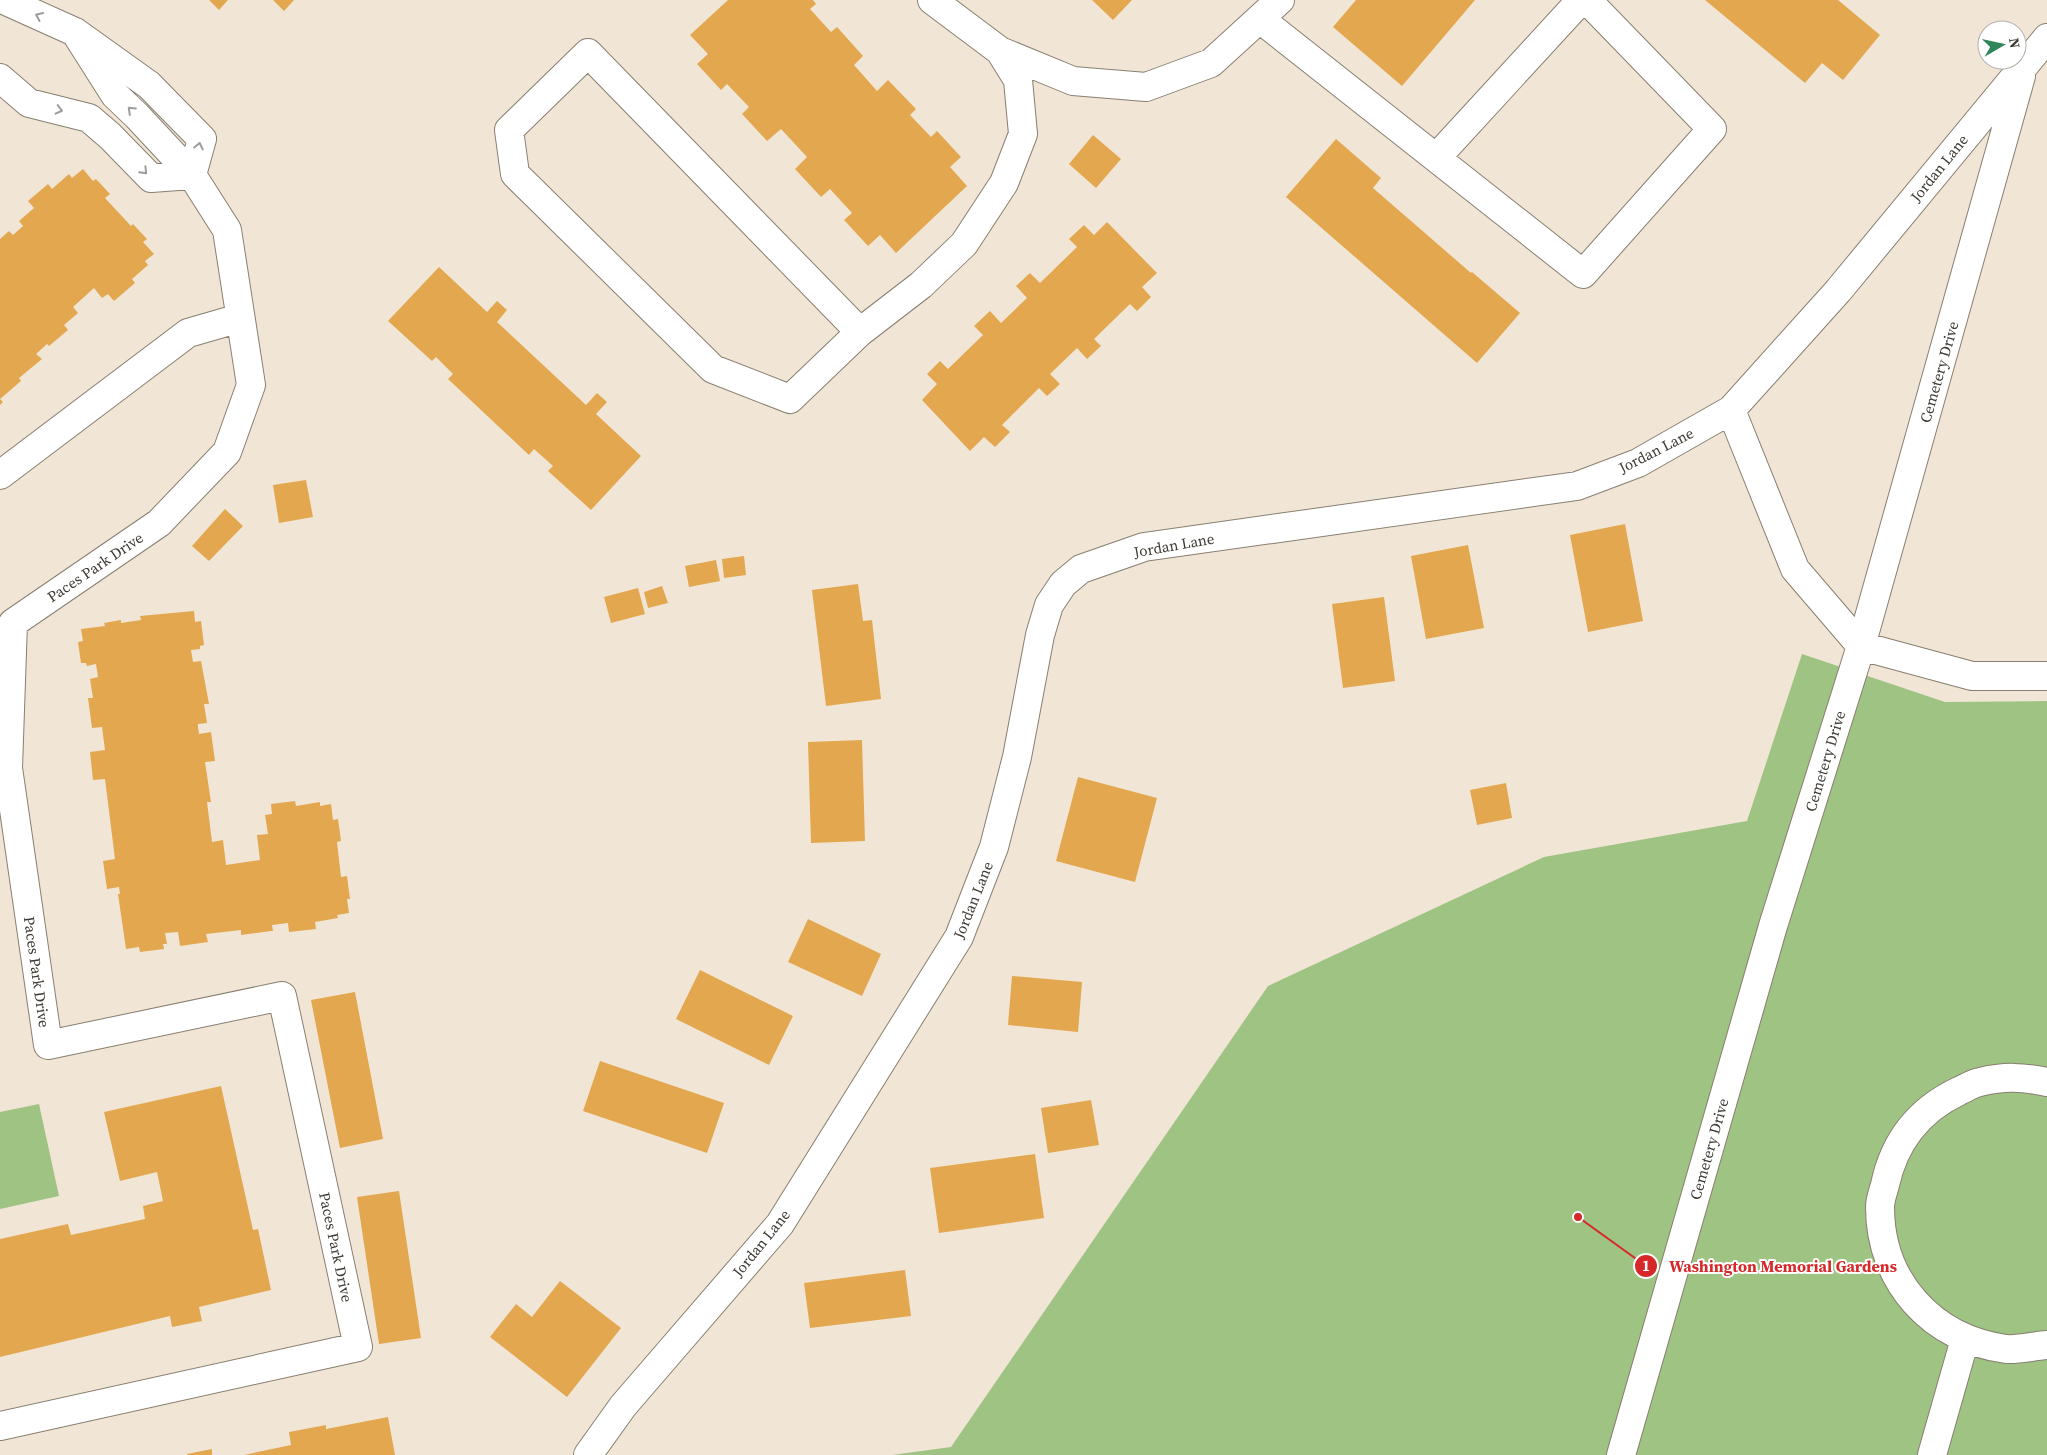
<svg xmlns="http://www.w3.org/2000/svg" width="2047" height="1455" viewBox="0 0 2047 1455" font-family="'Source Serif 4',serif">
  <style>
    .green { fill: #9fc382 }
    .building { fill: #e2a74f }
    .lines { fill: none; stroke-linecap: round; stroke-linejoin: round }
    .minor-casing { stroke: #887f71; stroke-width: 30 }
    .minor { stroke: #fff; stroke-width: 28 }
    .oneway { stroke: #9e9c9a }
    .labels { text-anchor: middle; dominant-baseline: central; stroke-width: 4; stroke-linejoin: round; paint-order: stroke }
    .street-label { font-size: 15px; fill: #3e3a34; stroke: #fff }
    .leader { fill: none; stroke: #d62828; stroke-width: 2 }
    .callout-dot { fill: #d62828; stroke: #fff; stroke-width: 2 }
    .mark-label { font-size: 15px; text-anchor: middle; font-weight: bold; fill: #fff }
    .callout-label { font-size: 16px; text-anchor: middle; font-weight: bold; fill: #d62828; stroke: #fff; stroke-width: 4; stroke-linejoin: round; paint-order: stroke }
  </style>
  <rect width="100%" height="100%" fill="#f1e6d6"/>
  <path class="green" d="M 1802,654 L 1945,702 L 2047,701 L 2047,1455 L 892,1455 L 951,1447 L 1268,986 L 1544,857 L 1747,821 Z
    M 39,1104 L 59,1196 L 0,1209 L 0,1112 Z"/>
  <path class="building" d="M 209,0 L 228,0 L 219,10 Z
    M 273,0 L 294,0 L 284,11 Z
    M 728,0 L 813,0 L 816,4 L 810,9 L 831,32 L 837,27 L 863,56 L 854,65 L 877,91 L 888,80 L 916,109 L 910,115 L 931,137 L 937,131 L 961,157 L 950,167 L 967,186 L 896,253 L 880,235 L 868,246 L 845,221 L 844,220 L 852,213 L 830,189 L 821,197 L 795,169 L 807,157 L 781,129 L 767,141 L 742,114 L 749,107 L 727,84 L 721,90 L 697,64 L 708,54 L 690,35 Z
    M 1092,0 L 1132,0 L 1113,20 Z
    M 1356,0 L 1475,0 L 1402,86 L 1333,27 Z
    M 1705,0 L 1838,0 L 1880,35 L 1843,80 L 1822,63 L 1805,83 Z
    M 1093,135 L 1121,159 L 1096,188 L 1069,164 Z
    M 1336,139 L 1381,178 L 1373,188 L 1471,273 L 1472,272 L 1520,313 L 1477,363 L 1286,197 Z
    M 83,169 L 93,181 L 96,179 L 110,194 L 105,198 L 131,226 L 133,224 L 147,239 L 143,242 L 154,254 L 145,261 L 148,265 L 132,279 L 135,283 L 114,301 L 108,294 L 102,298 L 94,288 L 73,307 L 78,313 L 64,325 L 68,330 L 49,346 L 47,344 L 36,354 L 42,359 L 19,378 L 21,381 L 0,399 L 3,402 L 0,405 L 0,239 L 9,231 L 13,235 L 23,226 L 19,221 L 34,208 L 28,201 L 48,184 L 52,189 L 69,174 L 72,178 Z
    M 1107,222 L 1157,273 L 1142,287 L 1151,297 L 1137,311 L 1130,304 L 1094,339 L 1101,346 L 1087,359 L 1077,348 L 1050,374 L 1060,384 L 1047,396 L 1039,388 L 1002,425 L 1010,432 L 995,447 L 984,437 L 970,451 L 922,400 L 937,384 L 927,374 L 940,361 L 948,369 L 983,335 L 974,326 L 990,311 L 1001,323 L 1027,298 L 1016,286 L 1030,273 L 1040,283 L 1077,247 L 1069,239 L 1084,225 L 1094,235 Z
    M 439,267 L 487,312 L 497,301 L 507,310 L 497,322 L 586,405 L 597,393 L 607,402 L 596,414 L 641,456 L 591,510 L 548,471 L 553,466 L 534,449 L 529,455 L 448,379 L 453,374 L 436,357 L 432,361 L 388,321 Z
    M 306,480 L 313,517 L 279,523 L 273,485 Z
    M 225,509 L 243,526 L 209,561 L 192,546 Z
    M 1625,524 L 1643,621 L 1588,632 L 1570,535 Z
    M 1468,545 L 1484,628 L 1426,639 L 1411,556 Z
    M 744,556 L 746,575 L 724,578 L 722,559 Z
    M 716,560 L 720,581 L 689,587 L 685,566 Z
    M 858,584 L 863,621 L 872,620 L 881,699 L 826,706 L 812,590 Z
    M 662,586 L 668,603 L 648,608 L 644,592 Z
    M 638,588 L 645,614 L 611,623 L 604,597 Z
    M 1384,597 L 1395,681 L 1343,688 L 1332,604 Z
    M 194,611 L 195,622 L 201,621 L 204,645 L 200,646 L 200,649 L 191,650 L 193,662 L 201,661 L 209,704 L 204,704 L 207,723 L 198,724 L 198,727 L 199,734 L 211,732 L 215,761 L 205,762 L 211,802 L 207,802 L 212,842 L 223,840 L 226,865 L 260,860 L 257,835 L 268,834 L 265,815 L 272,814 L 271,804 L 295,801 L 296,806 L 320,802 L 320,806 L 331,804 L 333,820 L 338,819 L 341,841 L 337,842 L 341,877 L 347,876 L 350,899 L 347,899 L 349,913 L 337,915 L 338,918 L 315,922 L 316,929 L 289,932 L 288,923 L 272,925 L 273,931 L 271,931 L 241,935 L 241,930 L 206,934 L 208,942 L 180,946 L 178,932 L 165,933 L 167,944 L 163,944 L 164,949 L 140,952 L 139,947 L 126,949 L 118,894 L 120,894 L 119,887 L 107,889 L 103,861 L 115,859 L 105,779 L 93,780 L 90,752 L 105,750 L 102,727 L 92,728 L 88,698 L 93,698 L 90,679 L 98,677 L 96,664 L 87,666 L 86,663 L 81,663 L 78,642 L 83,641 L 81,629 L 105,626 L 104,623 L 121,620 L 121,623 L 141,620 L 140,616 Z
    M 862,740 L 865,841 L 811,843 L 808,742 Z
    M 1078,777 L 1157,798 L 1135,882 L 1056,861 Z
    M 1506,783 L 1512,818 L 1477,825 L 1470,790 Z
    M 808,919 L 881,954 L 862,996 L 788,962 Z
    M 700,970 L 793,1016 L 769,1065 L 676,1019 Z
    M 1012,976 L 1082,982 L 1078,1032 L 1008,1025 Z
    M 355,992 L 383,1139 L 340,1148 L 311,1000 Z
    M 600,1061 L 724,1103 L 707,1153 L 583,1111 Z
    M 221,1086 L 253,1230 L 258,1229 L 271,1290 L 199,1307 L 202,1321 L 172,1327 L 170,1316 L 0,1357 L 0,1239 L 68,1224 L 71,1235 L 145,1219 L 143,1206 L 163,1201 L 157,1172 L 120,1181 L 104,1112 Z
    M 1091,1100 L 1099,1145 L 1048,1153 L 1041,1108 Z
    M 1035,1154 L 1044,1218 L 939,1233 L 930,1168 Z
    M 399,1191 L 421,1338 L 379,1344 L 357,1197 Z
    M 905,1270 L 911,1316 L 810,1328 L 804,1283 Z
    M 560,1281 L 621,1328 L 567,1397 L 490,1337 L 516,1304 L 532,1317 Z
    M 388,1417 L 395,1455 L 244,1455 L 291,1445 L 289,1432 L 326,1425 L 326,1429 Z
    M 212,1449 L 212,1455 L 187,1455 L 187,1454 Z"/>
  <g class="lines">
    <g class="minor-casing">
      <path id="minor" d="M 4,0 L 75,32 L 149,85 L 202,139 L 192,175
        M 932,0 L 1000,51 L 1073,81 L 1146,87 L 1211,63 L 1280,0
        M 1260,19 L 1583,274 L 1712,129 L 1587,0
        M 0,78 L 29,103 L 89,118 L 110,136 L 151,178 L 192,175
        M 1436,158 L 1581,0
        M 860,332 L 790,399 L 713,369 L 515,174 L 509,130 L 588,53 L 860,332 L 921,285 L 964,244 L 1004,183 L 1023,134 L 1018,80 L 1000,51
        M 1731,410 L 1795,569 L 1861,646 L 1972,676 L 2047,676
        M 0,475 L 188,333 L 240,318
        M 2047,1082 C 2022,1077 2005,1076 1980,1082 C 1973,1083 1966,1088 1959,1091 C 1919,1110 1894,1142 1885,1185 C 1883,1192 1880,1200 1880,1207 C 1880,1282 1932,1339 2006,1349 C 2018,1350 2034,1346 2047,1345
        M 0,1426 L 358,1347 L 282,996 L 48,1045 L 8,768 L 13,623 L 159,523 L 227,452 L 251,385 L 227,230 L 192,175 L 137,116 L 115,95 L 75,32
        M 588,1455 L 623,1406 L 780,1224 L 959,937 L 994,847 L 1017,757 L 1040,635 L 1049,605 L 1063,584 L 1081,569 L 1144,547 L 1577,486 L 1638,463 L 1731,410 L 1838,291 L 2047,38
        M 1621,1455 L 1773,926 L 1861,646 L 2021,76
        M 1932,1455 L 1965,1339"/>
    </g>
    <use href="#minor" class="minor"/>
  </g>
  <defs><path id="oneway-chevron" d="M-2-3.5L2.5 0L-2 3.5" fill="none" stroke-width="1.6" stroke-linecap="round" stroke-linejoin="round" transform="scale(1.25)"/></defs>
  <g class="oneway">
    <use href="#oneway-chevron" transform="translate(39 16) rotate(-156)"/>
    <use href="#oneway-chevron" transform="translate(59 110) rotate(14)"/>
    <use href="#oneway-chevron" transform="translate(131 110) rotate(-137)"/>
    <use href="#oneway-chevron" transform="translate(199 146) rotate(-78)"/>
    <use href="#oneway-chevron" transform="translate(144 171) rotate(46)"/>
  </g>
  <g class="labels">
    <g class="street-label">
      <text transform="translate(1939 168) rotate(-51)">Jordan Lane</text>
      <text transform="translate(1939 372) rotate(-74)">Cemetery Drive</text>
      <text transform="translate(1656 450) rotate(-27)">Jordan Lane</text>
      <text transform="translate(1174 545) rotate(-10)">Jordan Lane</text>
      <text transform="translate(95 567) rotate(-34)">Paces Park Drive</text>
      <text transform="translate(1825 761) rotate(-73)">Cemetery Drive</text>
      <text transform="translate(973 900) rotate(-68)">Jordan Lane</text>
      <text transform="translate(37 972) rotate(82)">Paces Park Drive</text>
      <text transform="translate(1709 1149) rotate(-74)">Cemetery Drive</text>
      <text transform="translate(761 1243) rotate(-51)">Jordan Lane</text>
      <text transform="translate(336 1247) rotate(78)">Paces Park Drive</text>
    </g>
  </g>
  <path class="leader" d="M1578 1217L1646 1266"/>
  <g class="callout-dot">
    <circle cx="1578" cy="1217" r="5"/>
    <circle cx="1646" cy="1266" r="12"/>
  </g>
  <g class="mark-label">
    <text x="1646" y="1271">1</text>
  </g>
  <g class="callout-label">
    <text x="1783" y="1272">Washington Memorial Gardens</text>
  </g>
  <g transform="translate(2002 45) rotate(81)"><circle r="24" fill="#ffffff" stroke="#b2b0ae"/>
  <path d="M0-4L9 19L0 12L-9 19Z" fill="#2e865a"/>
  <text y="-8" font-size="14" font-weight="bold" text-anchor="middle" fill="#3e3a34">N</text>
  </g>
</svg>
